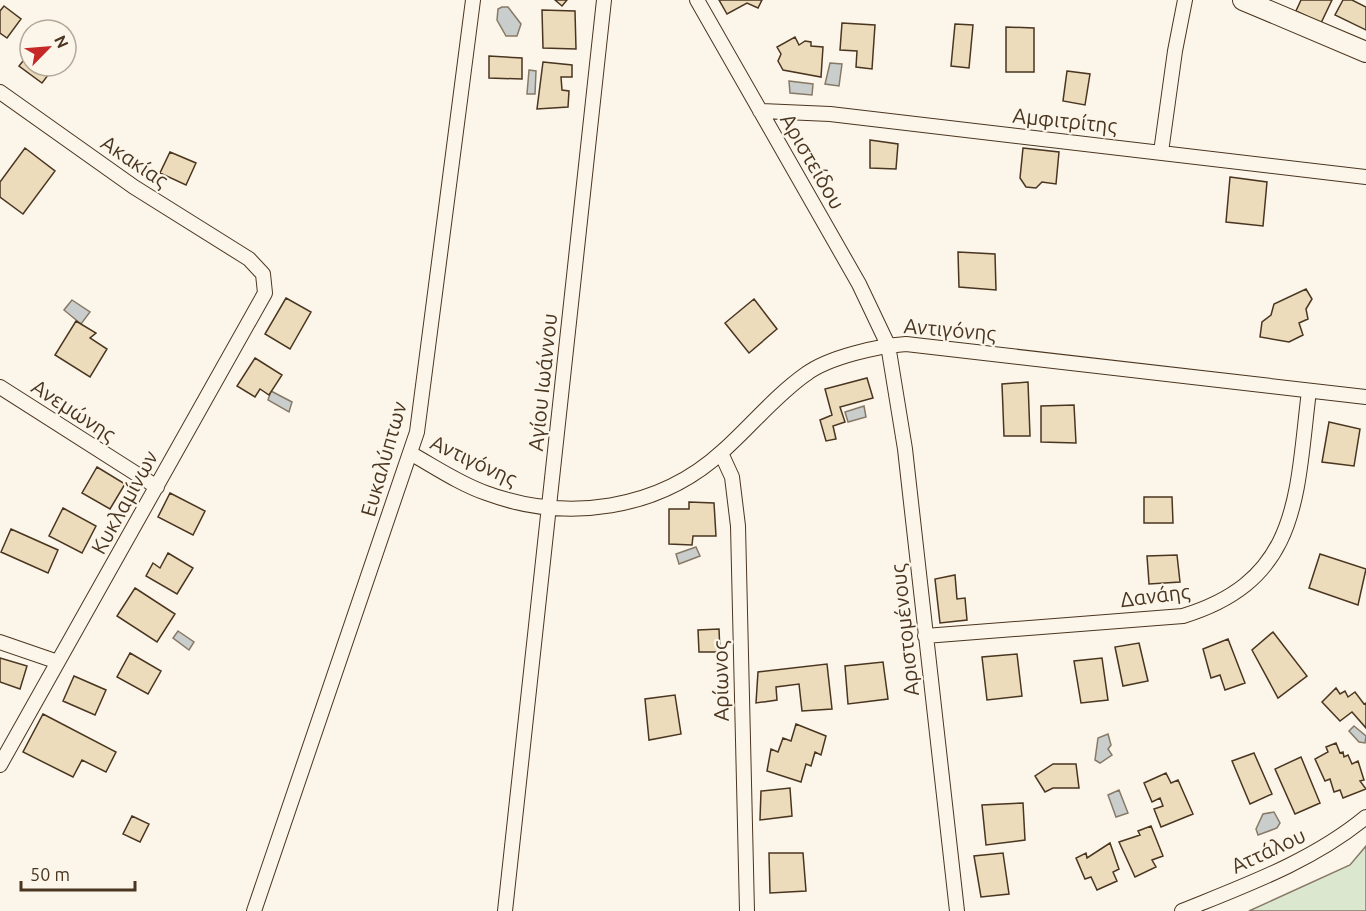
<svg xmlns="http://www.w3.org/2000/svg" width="1366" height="911" viewBox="0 0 1366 911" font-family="Ubuntu,sans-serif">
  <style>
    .green { fill: #dce7d0; stroke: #887966; stroke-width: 1.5 }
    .water { fill: #c9cecd; stroke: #887966; stroke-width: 1.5 }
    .building { fill: #ecdcbc; stroke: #4a3520; stroke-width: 1.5 }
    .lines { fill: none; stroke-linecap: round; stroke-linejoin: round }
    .street-casing { stroke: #4a3520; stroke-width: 16 }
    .secondary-casing { stroke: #4a3520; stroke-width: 22 }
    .street { stroke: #fbf6e9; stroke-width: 14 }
    .secondary { stroke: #fbf6e9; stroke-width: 20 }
    .labels { text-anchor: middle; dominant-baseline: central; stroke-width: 4.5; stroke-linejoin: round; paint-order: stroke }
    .street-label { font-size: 21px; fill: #4a3520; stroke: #fbf6e9 }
  </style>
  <rect width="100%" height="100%" fill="#fbf6e9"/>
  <path class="green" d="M 1366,846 L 1366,911 L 1249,911 L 1350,865 Z"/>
  <path class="water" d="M 502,7 L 508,7 L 521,24 L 517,36 L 506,36 L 497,20 L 498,9 Z
    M 830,63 L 842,64 L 839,86 L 825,84 Z
    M 529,70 L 536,71 L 535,94 L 527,94 Z
    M 789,81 L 813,84 L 812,95 L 790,93 Z
    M 72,300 L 90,312 L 81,324 L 64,310 Z
    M 271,391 L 292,402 L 289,412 L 268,400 Z
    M 864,406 L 866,417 L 848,422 L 845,412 Z
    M 696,547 L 700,556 L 679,564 L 676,554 Z
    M 178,631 L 194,642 L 189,650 L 173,638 Z
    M 1354,726 L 1366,736 L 1365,743 L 1359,742 L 1349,731 Z
    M 1108,734 L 1111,745 L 1108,749 L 1112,755 L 1100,763 L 1095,760 L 1098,738 Z
    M 1119,790 L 1128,813 L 1116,817 L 1108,795 Z
    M 1274,812 L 1280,823 L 1277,828 L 1258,835 L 1256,829 L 1263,814 Z"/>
  <path class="building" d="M 555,0 L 567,0 L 562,6 Z
    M 719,0 L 762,0 L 758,8 L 747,3 L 727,14 Z
    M 1301,0 L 1332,0 L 1321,23 L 1296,11 Z
    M 1343,0 L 1352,0 L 1366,7 L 1366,30 L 1335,15 Z
    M 4,6 L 21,19 L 7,38 L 0,33 L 0,11 Z
    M 542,10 L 575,11 L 576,49 L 543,48 Z
    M 842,23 L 875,25 L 872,69 L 856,67 L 857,51 L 840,50 Z
    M 955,24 L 973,25 L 969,68 L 951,66 Z
    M 1006,27 L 1034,28 L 1034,72 L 1006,72 Z
    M 795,37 L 799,45 L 805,41 L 811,42 L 811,46 L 823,47 L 821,77 L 783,70 L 778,61 L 781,54 L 777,47 Z
    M 30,52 L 30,66 L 55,66 L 42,83 L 19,66 Z
    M 489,56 L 522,58 L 522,79 L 489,78 Z
    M 543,62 L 572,65 L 572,77 L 561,77 L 562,90 L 569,91 L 568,107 L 537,109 Z
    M 1067,71 L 1090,74 L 1085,105 L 1063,101 Z
    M 870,140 L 898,144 L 896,169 L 870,168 Z
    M 25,148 L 55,171 L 23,214 L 0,197 L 0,182 Z
    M 1023,148 L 1059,152 L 1056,184 L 1042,182 L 1036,188 L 1026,187 L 1020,178 Z
    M 170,152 L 196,163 L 186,185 L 160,173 Z
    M 1230,177 L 1267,182 L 1263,226 L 1226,222 Z
    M 958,252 L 995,254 L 996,290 L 959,287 Z
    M 1306,289 L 1312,299 L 1306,309 L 1308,319 L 1299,323 L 1303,335 L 1289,342 L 1260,337 L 1262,322 L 1271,315 L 1274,304 Z
    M 286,298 L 311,312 L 290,349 L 265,334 Z
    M 754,299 L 777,329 L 749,353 L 725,323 Z
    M 76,321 L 96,333 L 90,338 L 107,349 L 90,377 L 55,355 Z
    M 255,358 L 282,375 L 269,395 L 260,389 L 255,397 L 237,386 Z
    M 867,378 L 873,398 L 840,407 L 845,422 L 833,426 L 836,439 L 826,441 L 820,420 L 832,415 L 825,389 Z
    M 1028,382 L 1030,436 L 1004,436 L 1002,384 Z
    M 1074,405 L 1076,443 L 1041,442 L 1041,406 Z
    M 1329,422 L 1360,429 L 1354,466 L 1322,462 Z
    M 97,467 L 125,484 L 110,509 L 82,493 Z
    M 170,493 L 205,511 L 193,535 L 158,517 Z
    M 1144,497 L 1172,497 L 1173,523 L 1144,523 Z
    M 689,502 L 714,503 L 716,536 L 693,536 L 692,545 L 669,544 L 669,509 L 689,509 Z
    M 63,508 L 96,526 L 82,553 L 49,536 Z
    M 11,529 L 58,550 L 48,573 L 1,552 Z
    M 168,553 L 193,568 L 177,594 L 146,576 L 153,563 L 160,568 Z
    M 1320,554 L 1366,569 L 1358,605 L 1309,588 Z
    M 1177,555 L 1180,582 L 1149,584 L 1147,556 Z
    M 955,575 L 957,599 L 965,598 L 967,620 L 940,623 L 935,579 Z
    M 135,588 L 175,614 L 157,642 L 117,616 Z
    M 719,629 L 720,652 L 699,652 L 698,630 Z
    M 1273,632 L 1307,676 L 1278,698 L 1252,650 Z
    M 1228,639 L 1245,683 L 1225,690 L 1220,675 L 1211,678 L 1203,649 Z
    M 1139,643 L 1148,681 L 1123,686 L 1115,647 Z
    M 130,653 L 161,671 L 148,694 L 117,677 Z
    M 1017,654 L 1022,696 L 987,700 L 982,657 Z
    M 0,658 L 27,666 L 20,689 L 0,682 Z
    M 1102,658 L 1108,700 L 1081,703 L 1074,661 Z
    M 883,662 L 888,699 L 848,704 L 845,666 Z
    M 827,664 L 832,709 L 802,711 L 799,684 L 776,687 L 777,700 L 756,703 L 758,672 Z
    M 74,676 L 106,690 L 95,715 L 63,701 Z
    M 1336,688 L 1340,694 L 1345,691 L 1348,697 L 1355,692 L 1364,704 L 1366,703 L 1366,728 L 1352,712 L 1340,721 L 1322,702 Z
    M 675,695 L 681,734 L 649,740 L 645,699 Z
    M 43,714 L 116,752 L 106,772 L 82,760 L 73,777 L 23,752 Z
    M 796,724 L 826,736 L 821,755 L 815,752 L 811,766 L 806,764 L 801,782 L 767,771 L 771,749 L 778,752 L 783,738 L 791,741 Z
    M 1336,743 L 1340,753 L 1343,752 L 1344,757 L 1348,755 L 1352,764 L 1358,761 L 1364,780 L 1360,781 L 1366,789 L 1343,798 L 1340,790 L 1334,792 L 1330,779 L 1325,781 L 1315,759 L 1328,752 L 1326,747 Z
    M 1254,753 L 1272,794 L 1250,804 L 1232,761 Z
    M 1301,757 L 1320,803 L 1295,814 L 1275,769 Z
    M 1053,764 L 1076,764 L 1079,788 L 1053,788 L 1045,792 L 1035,776 Z
    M 1166,773 L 1171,783 L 1178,780 L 1193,814 L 1161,827 L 1154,809 L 1163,806 L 1160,798 L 1152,802 L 1144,783 Z
    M 790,788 L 792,816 L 760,820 L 761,791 Z
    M 1023,803 L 1025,840 L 986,845 L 982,805 Z
    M 132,816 L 149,824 L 140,842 L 123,834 Z
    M 1151,826 L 1163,856 L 1152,860 L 1156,867 L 1135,877 L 1119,842 L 1140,835 L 1138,831 Z
    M 1110,843 L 1119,869 L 1113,872 L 1117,881 L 1097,890 L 1091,877 L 1085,879 L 1076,858 L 1086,853 L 1087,858 Z
    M 769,853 L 803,853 L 806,891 L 770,893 Z
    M 1003,853 L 1009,894 L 981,897 L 974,856 Z"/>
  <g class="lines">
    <g class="street-casing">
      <path id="street" d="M 697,0 L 859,284 L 888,345 L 905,449 L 957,911
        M 0,92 L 134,187 L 249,259 L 263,274 L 265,293 L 0,765
        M 760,111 L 830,114 L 1366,177
        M 1161,152 L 1175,51 L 1185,0
        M 0,387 L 157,487
        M 410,453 C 435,467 460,484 486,493 C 567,523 659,510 723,451 C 751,426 776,395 806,374 C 829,357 878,346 906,344 L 1366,397
        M 721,453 L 732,477 L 738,526 L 747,911
        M 925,636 L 1183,616 C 1301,580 1296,495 1309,391
        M 0,642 L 58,662
        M 254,911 L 417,432 L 473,0
        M 505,911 L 604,0
        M 1182,911 C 1246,885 1313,861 1366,817"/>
    </g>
    <g class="secondary-casing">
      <path id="secondary" d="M 1243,0 L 1366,52"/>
    </g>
    <use href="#street" class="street"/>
    <use href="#secondary" class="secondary"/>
  </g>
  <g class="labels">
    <g class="street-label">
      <text transform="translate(1065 120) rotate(6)">Αμφιτρίτης</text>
      <text transform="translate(135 161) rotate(34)">Ακακίας</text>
      <text transform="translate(813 161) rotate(60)">Αριστείδου</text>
      <text transform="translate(950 329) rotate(5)">Αντιγόνης</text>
      <text transform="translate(542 382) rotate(-84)">Αγίου Ιωάννου</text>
      <text transform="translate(74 410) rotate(33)">Ανεμώνης</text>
      <text transform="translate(383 459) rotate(-74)">Ευκαλύπτων</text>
      <text transform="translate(474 460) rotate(25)">Αντιγόνης</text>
      <text transform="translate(124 502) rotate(-61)">Κυκλαμίνων</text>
      <text transform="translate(1155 595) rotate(-7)">Δανάης</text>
      <text transform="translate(904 630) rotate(-96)">Αριστομένους</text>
      <text transform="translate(720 681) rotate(-91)">Αρίωνος</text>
      <text transform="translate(1268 850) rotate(-25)">Αττάλου</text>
    </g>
  </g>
  <g transform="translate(48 48) rotate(65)"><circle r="28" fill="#fbf6e9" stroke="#b4a999" stroke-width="1.5"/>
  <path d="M0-4.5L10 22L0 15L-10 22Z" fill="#c62828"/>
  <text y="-9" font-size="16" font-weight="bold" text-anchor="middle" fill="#4a3520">N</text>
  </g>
  <path d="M21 881v9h114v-9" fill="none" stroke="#4a3520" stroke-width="3"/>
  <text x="30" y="881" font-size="18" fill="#4a3520" stroke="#fbf6e9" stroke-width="4.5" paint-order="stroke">50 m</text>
</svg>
